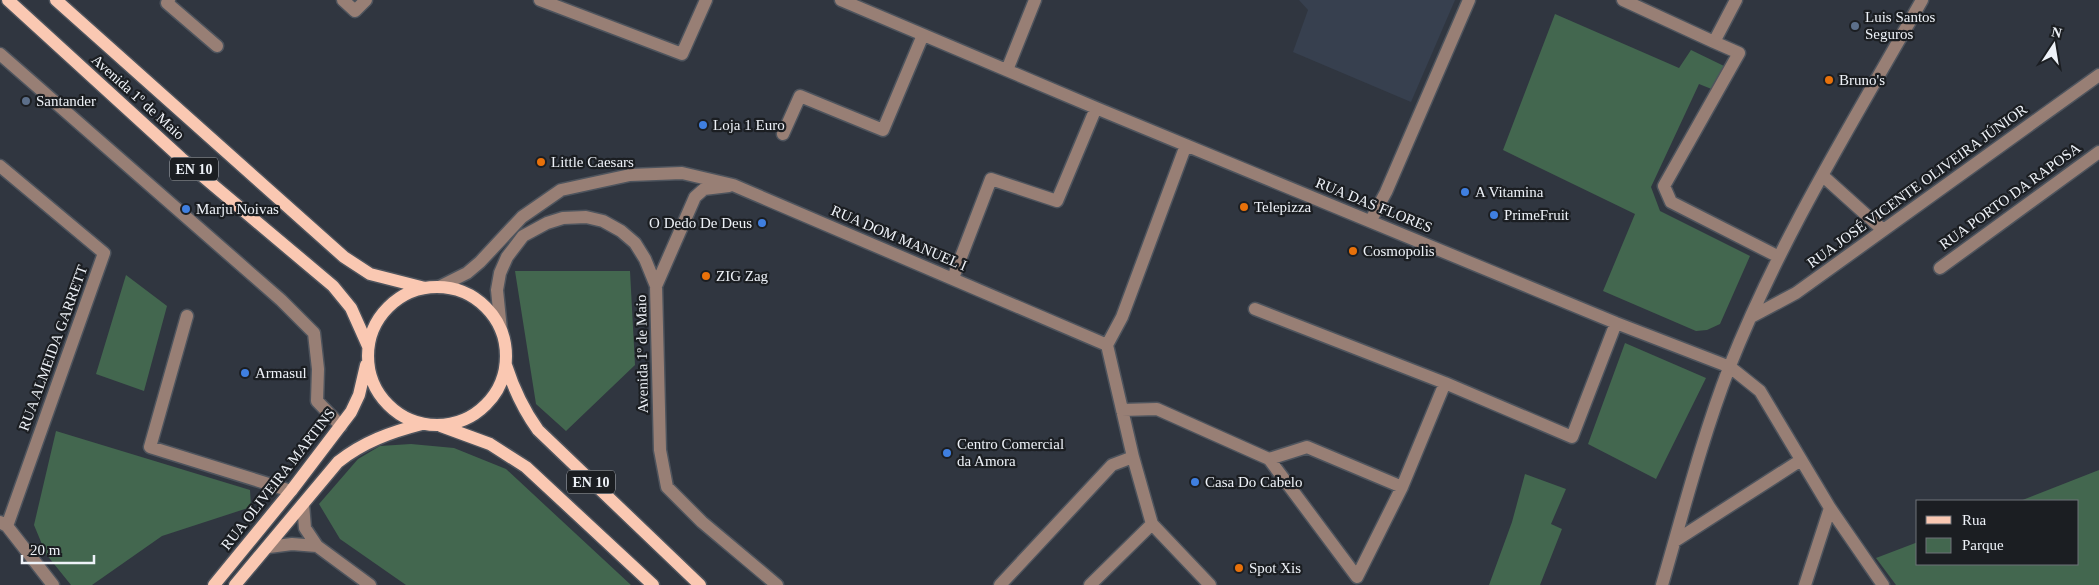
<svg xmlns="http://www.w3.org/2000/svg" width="2099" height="585" viewBox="0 0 2099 585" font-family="'Times New Roman',serif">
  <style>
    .built { fill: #37404f }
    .green { fill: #43674f }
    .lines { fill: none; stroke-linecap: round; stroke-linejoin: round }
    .minor-casing { stroke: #4e545d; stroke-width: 15 }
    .major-casing { stroke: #4e545d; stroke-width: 15 }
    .minor { stroke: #987f75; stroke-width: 12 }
    .major { stroke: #fac8b2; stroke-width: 12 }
    .service-dot { fill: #5c6f8a; stroke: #1b1e22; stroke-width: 2 }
    .food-dot { fill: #e8710a; stroke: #1b1e22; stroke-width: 2 }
    .shop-dot { fill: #3f7fe0; stroke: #1b1e22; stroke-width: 2 }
    .labels { text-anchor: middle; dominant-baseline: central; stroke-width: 4.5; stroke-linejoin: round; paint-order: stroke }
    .shield { fill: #1b1e22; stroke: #afb2b8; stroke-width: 1 }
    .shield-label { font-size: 14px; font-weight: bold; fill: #eef2f8 }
    .poi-label { font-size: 15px; fill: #eef2f8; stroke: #1b1e22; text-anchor: start }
    .street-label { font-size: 15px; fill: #eef2f8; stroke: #1b1e22 }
  </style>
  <rect width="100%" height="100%" fill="#303640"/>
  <path class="built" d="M 1299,0 L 1455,0 L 1411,102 L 1293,52 L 1308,10 Z"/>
  <path class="green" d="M 1555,14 L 1679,68 L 1691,50 L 1724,66 L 1714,90 L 1699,84 L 1651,187 L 1660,211 L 1750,256 L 1720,324 L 1707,330 L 1696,331 L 1603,291 L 1635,214 L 1503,150 Z
    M 515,271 L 630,271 L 635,365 L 566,431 L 536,404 Z
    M 126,275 L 167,306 L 144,391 L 96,374 Z
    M 1625,343 L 1706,378 L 1656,479 L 1588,444 Z
    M 56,431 L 250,490 L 251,507 L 162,536 L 92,585 L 71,585 L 46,554 L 34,525 Z
    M 411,444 L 454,448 L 506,469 L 631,585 L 406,585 L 340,539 L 319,504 L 358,459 L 380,446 Z
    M 2099,470 L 2099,585 L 1896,585 L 1876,558 L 1918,542 L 1918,564 L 2078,564 L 2078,501 L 2020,501 Z
    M 1525,474 L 1566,489 L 1551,524 L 1562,529 L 1540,585 L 1489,585 L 1512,522 Z"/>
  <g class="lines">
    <g class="minor-casing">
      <path id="minor" d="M 169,0 L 167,3 L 217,46
        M 343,0 L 355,11 L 366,0
        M 540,0 L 682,54 L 706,0
        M 841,0 L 1096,108 L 1616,323 L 1730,367 L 1760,391 L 1830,508 L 1883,585
        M 1623,0 L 1714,42 L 1736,0
        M 1714,42 L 1739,53 L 1664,186 L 1671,202 L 1779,257
        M 0,54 L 281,300 L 314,333 L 318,369 L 317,401 L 341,426
        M 1007,70 L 1035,0
        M 783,134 L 800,96 L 883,130 L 923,35
        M 0,166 L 104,253 L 7,526
        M 1823,176 L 1883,230
        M 1371,220 L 1386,192 L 1469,0
        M 1940,268 L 2099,152
        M 953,278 L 991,179 L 1057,201 L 1096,108
        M 656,286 L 695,197 L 704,189 L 729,186
        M 439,287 L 467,273 L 480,262 L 522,217 L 561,190 L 630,175 L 682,173 L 733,185 L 1107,345
        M 1255,309 L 1445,383
        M 187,316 L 150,447 L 291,491
        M 1751,317 L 1796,293 L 2099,75
        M 501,330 L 497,290 L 500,273 L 507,257 L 523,236 L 547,223 L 563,218 L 586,217 L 603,221 L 621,231 L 635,243 L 645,259 L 656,286 L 660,450 L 667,487 L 702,522 L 777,585
        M 1107,345 L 1122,317 L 1186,145
        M 1107,345 L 1133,457
        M 1122,410 L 1157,409 L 1269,459 L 1357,577 L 1402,487 L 1445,383 L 1572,437 L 1616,323
        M 1269,459 L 1307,447 L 1402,487
        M 303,504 L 305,528 L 317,546 L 370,585
        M 0,522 L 7,526 L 53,585
        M 1152,524 L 1210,585
        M 1675,541 L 1801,460
        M 269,547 L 292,544 L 317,546
        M 1000,585 L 1112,465 L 1133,457 L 1152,524 L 1090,585
        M 1662,585 C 1683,513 1702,438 1729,368 C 1780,239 1854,120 1922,0
        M 1805,585 L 1830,508"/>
    </g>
    <g class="major-casing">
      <path id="major" d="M 8,0 L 181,158 L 333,286 L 351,308 L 368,346
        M 56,0 L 344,257 L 370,274 L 425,288
        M368 356a69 69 0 1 1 138 0a69 69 0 1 1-138 0Z
        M 506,365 C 514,390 523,409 538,430 L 700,585
        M 441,426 L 490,444 L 526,467 L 653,585
        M 214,585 L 291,491 L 351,412 L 359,395 L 366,365
        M 235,585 L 338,462 C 363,442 391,432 422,424"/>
    </g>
    <use href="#minor" class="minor"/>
    <use href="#major" class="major"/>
  </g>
  <g class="service-dot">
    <circle cx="1855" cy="26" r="5"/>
    <circle cx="26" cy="101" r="5"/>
  </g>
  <g class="food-dot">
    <circle cx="1829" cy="80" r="5"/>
    <circle cx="541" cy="162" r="5"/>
    <circle cx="1244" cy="207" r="5"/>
    <circle cx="1353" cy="251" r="5"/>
    <circle cx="706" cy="276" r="5"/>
    <circle cx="1239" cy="568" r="5"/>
  </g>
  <g class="shop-dot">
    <circle cx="703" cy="125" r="5"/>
    <circle cx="1465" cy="192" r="5"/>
    <circle cx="186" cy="209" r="5"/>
    <circle cx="1494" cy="215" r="5"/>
    <circle cx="762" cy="223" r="5"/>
    <circle cx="245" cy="373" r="5"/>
    <circle cx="947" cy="453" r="5"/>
    <circle cx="1195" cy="482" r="5"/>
  </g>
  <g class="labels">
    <g class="shield">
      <rect x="170" y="157.5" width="48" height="23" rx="4"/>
      <rect x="567" y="470.5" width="48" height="23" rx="4"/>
    </g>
    <g class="shield-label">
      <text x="194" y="169">EN 10</text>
      <text x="591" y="482">EN 10</text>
    </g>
    <g class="poi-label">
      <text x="1865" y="17">Luis Santos<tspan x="1865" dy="17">Seguros</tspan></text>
      <text x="1839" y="80">Bruno's</text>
      <text x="36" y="101">Santander</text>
      <text x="713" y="125">Loja 1 Euro</text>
      <text x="551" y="162">Little Caesars</text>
      <text x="1475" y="192">A Vitamina</text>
      <text x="1254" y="207">Telepizza</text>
      <text x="196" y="209">Marju Noivas</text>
      <text x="1504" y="215">PrimeFruit</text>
      <text x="752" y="223" text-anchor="end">O Dedo De Deus</text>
      <text x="1363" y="251">Cosmopolis</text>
      <text x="716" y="276">ZIG Zag</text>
      <text x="255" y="373">Armasul</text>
      <text x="957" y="444">Centro Comercial<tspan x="957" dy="17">da Amora</tspan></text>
      <text x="1205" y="482">Casa Do Cabelo</text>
      <text x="1249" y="568">Spot Xis</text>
    </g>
    <g class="street-label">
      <text transform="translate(138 97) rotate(42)">Avenida 1º de Maio</text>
      <text transform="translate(1917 186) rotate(-36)">RUA JOSÉ VICENTE OLIVEIRA JÚNIOR</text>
      <text transform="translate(2010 196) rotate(-36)">RUA PORTO DA RAPOSA</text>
      <text transform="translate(1374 205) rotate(22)">RUA DAS FLORES</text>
      <text transform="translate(899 238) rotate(23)">RUA DOM MANUEL I</text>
      <text transform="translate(53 348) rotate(-70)">RUA ALMEIDA GARRETT</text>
      <text transform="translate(642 354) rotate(-91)">Avenida 1º de Maio</text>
      <text transform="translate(278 479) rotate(-52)">RUA OLIVEIRA MARTINS</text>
    </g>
  </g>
  <rect x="1916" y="500" width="162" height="65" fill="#1b1e22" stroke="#6f7378"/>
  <rect x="1926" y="516" width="25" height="8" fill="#fac8b2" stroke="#6f7378"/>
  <text x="1962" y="525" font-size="15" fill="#eef2f8">Rua</text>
  <rect x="1926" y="538" width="25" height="15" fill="#43674f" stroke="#6f7378"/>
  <text x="1962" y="550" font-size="15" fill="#eef2f8">Parque</text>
  <g transform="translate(2054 45) rotate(12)" stroke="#1b1e22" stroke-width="4" paint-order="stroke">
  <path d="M0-4L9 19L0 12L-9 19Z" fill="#eef2f8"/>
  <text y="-8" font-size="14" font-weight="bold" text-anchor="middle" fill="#eef2f8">N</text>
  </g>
  <path d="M22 555v8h72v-8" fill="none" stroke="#eef2f8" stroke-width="2.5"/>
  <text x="30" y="555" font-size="15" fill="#eef2f8" stroke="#1b1e22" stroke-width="4" paint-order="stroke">20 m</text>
</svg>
